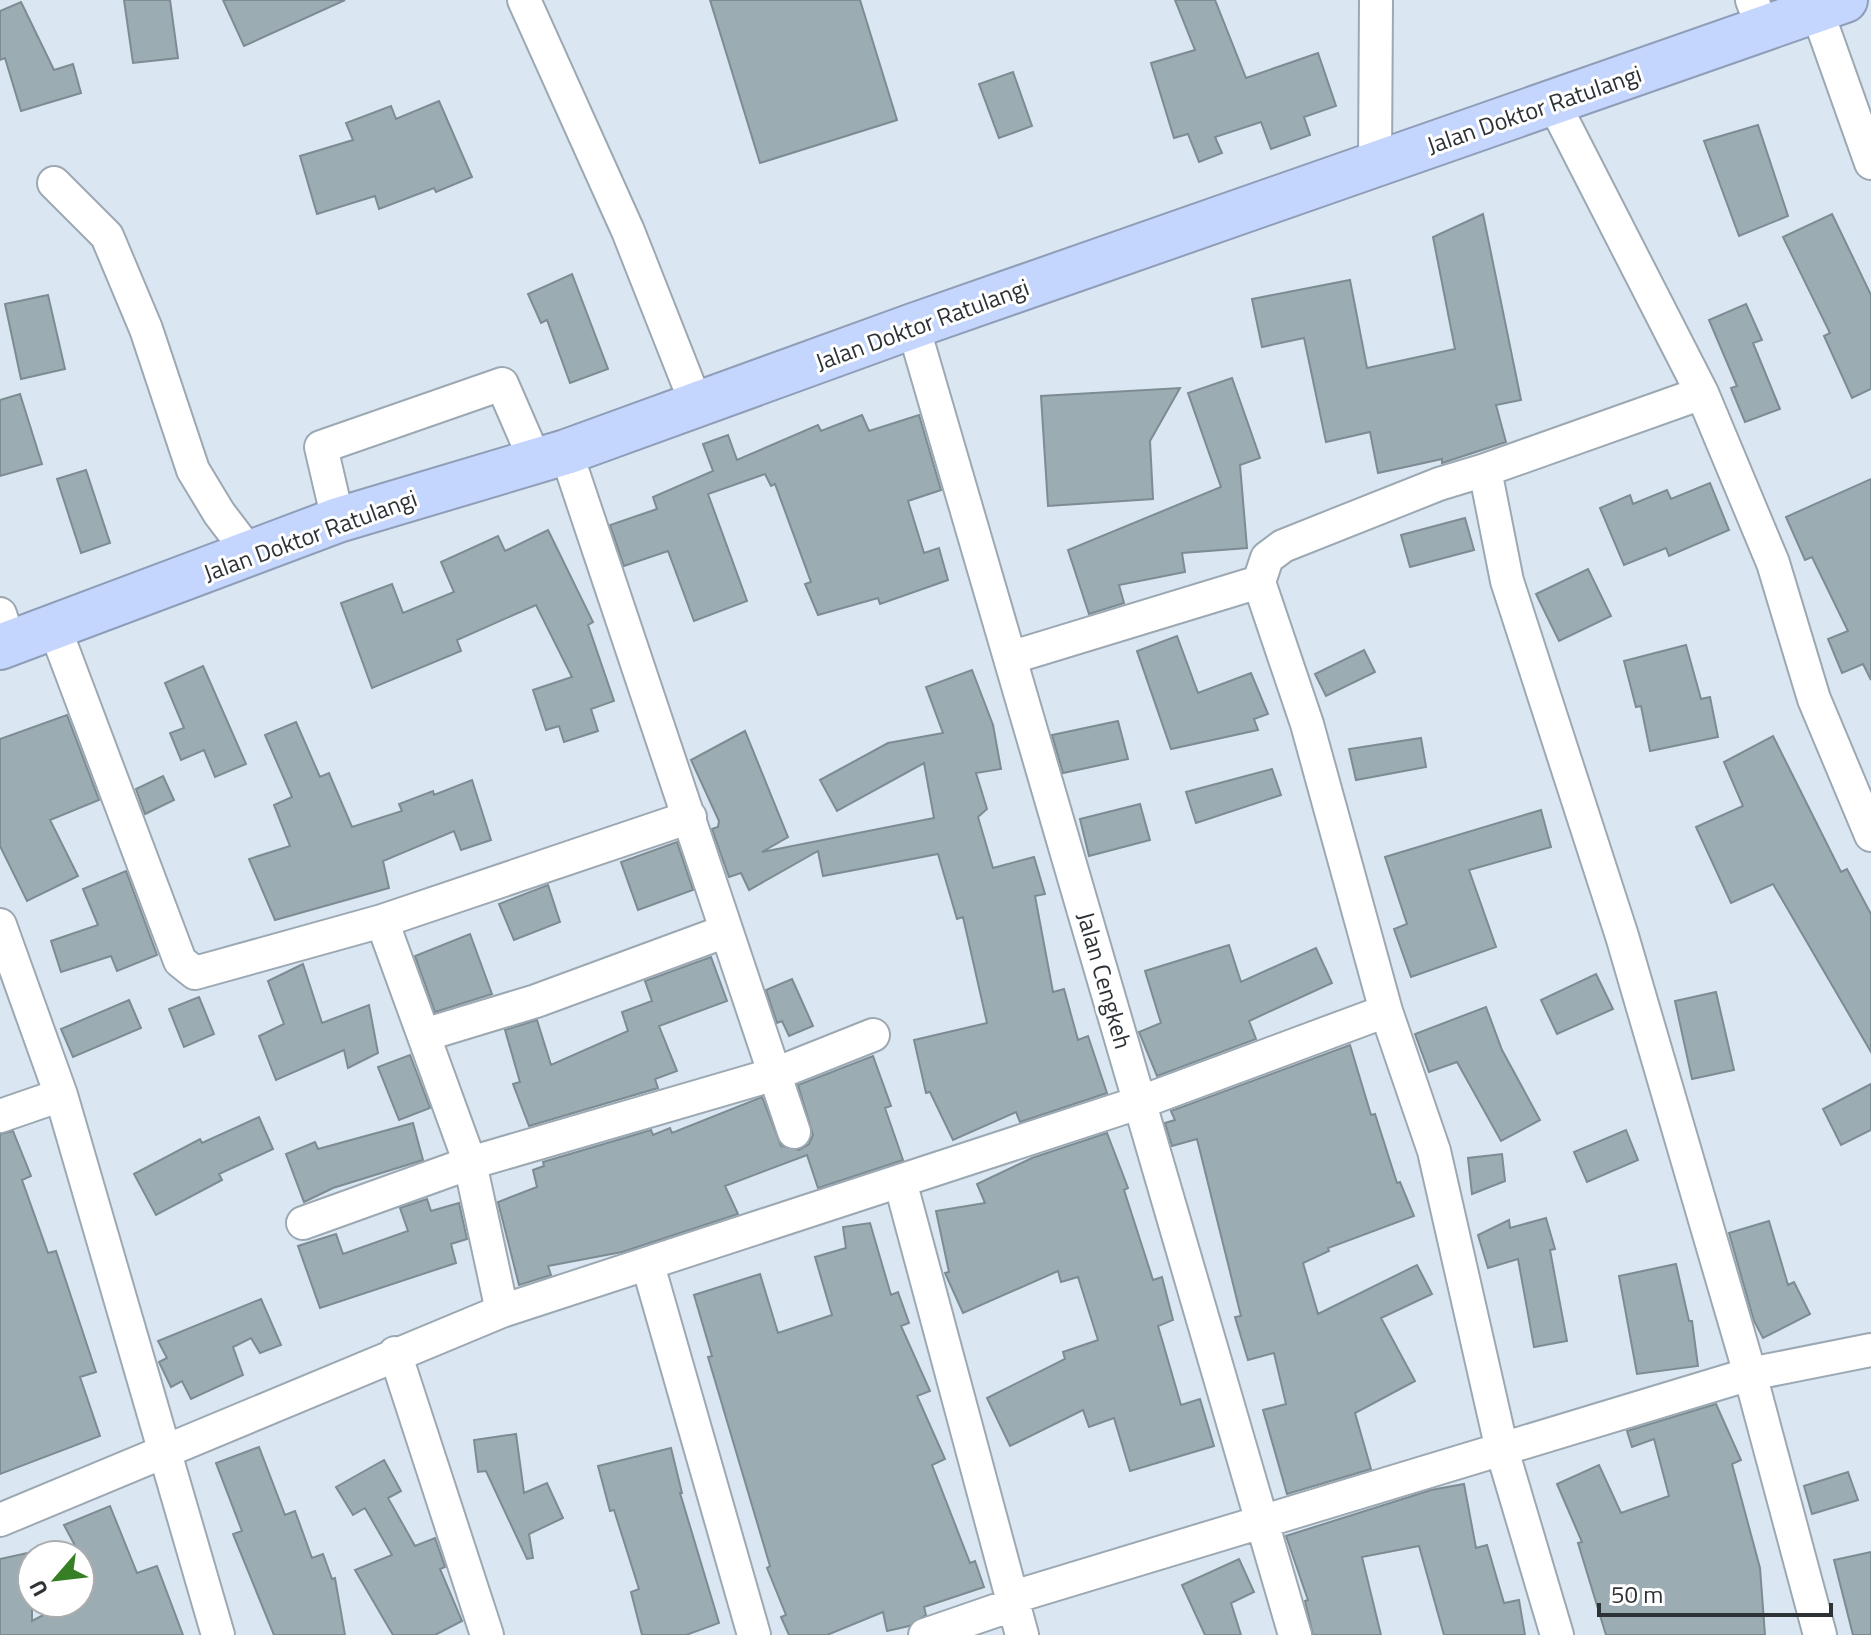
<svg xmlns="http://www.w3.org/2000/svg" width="1871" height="1635" viewBox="0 0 1871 1635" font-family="'Titillium Web',sans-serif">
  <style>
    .building { fill: #9cacb3; stroke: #7d8c93; stroke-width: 2 }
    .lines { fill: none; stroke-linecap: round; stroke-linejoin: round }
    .minor-casing { stroke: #9ca8b2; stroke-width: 36 }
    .highway-casing { stroke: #8f9db7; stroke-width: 48 }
    .minor { stroke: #fff; stroke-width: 32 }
    .highway { stroke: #c4d6fd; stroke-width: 44 }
    .labels { text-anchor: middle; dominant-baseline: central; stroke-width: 6; stroke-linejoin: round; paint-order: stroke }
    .street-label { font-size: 24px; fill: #2d3236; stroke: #fff }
  </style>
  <rect width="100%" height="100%" fill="#dae6f2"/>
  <path class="building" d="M 124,0 L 170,0 L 178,58 L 133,63 Z
    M 223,0 L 345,0 L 244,46 Z
    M 710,0 L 860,0 L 897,120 L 760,163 Z
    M 1175,0 L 1215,0 L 1246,78 L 1318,53 L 1336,106 L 1304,117 L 1310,135 L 1271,149 L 1261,122 L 1215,137 L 1222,153 L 1199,162 L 1188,134 L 1174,138 L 1151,63 L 1195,50 Z
    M 21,2 L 54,70 L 73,64 L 81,93 L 21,111 L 5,58 L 0,60 L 0,11 Z
    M 1013,72 L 1032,126 L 999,138 L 979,84 Z
    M 439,101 L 472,177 L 436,192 L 434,188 L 379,209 L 375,196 L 317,214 L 300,156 L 353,140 L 346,123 L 391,106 L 396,119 Z
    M 1758,125 L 1788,216 L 1739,236 L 1704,141 Z
    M 1483,214 L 1521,400 L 1496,405 L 1506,442 L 1442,463 L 1442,459 L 1378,473 L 1370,432 L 1326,442 L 1304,338 L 1262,347 L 1252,299 L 1350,280 L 1367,368 L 1455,349 L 1433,237 Z
    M 1832,214 L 1871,295 L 1871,389 L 1852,398 L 1824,336 L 1830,333 L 1783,237 Z
    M 572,274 L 608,369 L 570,383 L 547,320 L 541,323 L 528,294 Z
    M 48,295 L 65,369 L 21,379 L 5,304 Z
    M 1746,304 L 1762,340 L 1753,343 L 1780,409 L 1745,422 L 1731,388 L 1737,386 L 1709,320 Z
    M 1232,378 L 1260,458 L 1240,465 L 1247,548 L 1182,553 L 1185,572 L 1119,585 L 1124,603 L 1089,614 L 1068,550 L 1221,487 L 1188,393 Z
    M 1180,388 L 1150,441 L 1153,499 L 1048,506 L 1041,396 Z
    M 20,394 L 42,464 L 0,476 L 0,400 Z
    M 862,415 L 869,431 L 919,415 L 941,490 L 908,501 L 924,553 L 939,548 L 948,580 L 880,604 L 878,598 L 818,615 L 805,584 L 811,582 L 775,484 L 771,486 L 765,474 L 708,494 L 747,601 L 694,621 L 668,551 L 624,566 L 610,525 L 657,509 L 653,497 L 713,471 L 703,444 L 728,435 L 737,460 L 818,425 L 821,431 Z
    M 86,470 L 110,543 L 81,553 L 57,479 Z
    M 1871,479 L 1871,680 L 1863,664 L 1842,673 L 1828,639 L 1848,631 L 1812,557 L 1805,560 L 1786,517 Z
    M 1710,483 L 1729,530 L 1669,556 L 1666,548 L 1624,565 L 1600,508 L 1630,495 L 1633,504 L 1667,490 L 1671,499 Z
    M 1465,518 L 1474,550 L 1410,567 L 1401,535 Z
    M 548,530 L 593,622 L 588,625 L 614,701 L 591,709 L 598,731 L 564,742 L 559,726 L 546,730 L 533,690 L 572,677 L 536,605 L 457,640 L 461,651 L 372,688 L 341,603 L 392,584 L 403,613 L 454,592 L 441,562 L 498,536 L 505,551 Z
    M 1588,569 L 1611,616 L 1559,641 L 1536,594 Z
    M 1177,636 L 1198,693 L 1251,673 L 1268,714 L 1254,719 L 1258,730 L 1171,749 L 1137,651 Z
    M 1686,645 L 1701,699 L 1710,697 L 1718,737 L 1650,751 L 1641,706 L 1636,707 L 1624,661 Z
    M 1364,650 L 1375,672 L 1326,696 L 1315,674 Z
    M 203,666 L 246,764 L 215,777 L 204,750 L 181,760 L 170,733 L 184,728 L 165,683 Z
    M 972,670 L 993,725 L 1001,769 L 976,773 L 987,809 L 978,817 L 993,868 L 1034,857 L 1045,894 L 1035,896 L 1053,992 L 1064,989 L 1078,1040 L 1088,1036 L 1107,1093 L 1020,1122 L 1016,1112 L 953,1140 L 930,1092 L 926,1093 L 914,1040 L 987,1023 L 963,917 L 957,919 L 938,854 L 823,876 L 818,851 L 749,890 L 741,873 L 729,877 L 712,829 L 718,827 L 719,821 L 691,760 L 745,731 L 788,837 L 762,852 L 934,818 L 924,763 L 837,811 L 820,780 L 888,743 L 943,733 L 926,687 Z
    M 67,715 L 99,800 L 50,820 L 78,876 L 27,901 L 0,846 L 0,739 Z
    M 1118,721 L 1128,759 L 1063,773 L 1052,735 Z
    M 296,722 L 320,777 L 329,773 L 352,827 L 402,811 L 399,804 L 433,791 L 434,795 L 472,780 L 491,840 L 461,850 L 454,831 L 383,861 L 389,888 L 275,920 L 249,859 L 290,846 L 274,805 L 292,797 L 265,735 Z
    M 1773,736 L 1841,872 L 1847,869 L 1871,914 L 1871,1052 L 1773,884 L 1731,903 L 1696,827 L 1743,806 L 1724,762 Z
    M 1421,738 L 1426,767 L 1356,780 L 1349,749 Z
    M 1272,769 L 1281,795 L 1196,823 L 1186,792 Z
    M 163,776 L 174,800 L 145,814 L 136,789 Z
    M 1140,804 L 1150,840 L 1089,856 L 1080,819 Z
    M 1541,810 L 1551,847 L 1469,870 L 1496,947 L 1411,977 L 1394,929 L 1407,924 L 1385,857 Z
    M 677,842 L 693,890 L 638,910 L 621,862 Z
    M 126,871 L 157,955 L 117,971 L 111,956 L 61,972 L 51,941 L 98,925 L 83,889 Z
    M 548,885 L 560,922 L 514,940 L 499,904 Z
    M 470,934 L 492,994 L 435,1012 L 415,956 Z
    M 1229,945 L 1241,982 L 1316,948 L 1332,983 L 1249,1021 L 1256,1039 L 1157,1076 L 1139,1032 L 1161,1023 L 1145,971 Z
    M 711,957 L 727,1001 L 659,1026 L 677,1071 L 655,1079 L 658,1088 L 529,1126 L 513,1084 L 520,1082 L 505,1030 L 537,1020 L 551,1065 L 628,1031 L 622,1012 L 652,1001 L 645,981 Z
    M 303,964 L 322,1023 L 369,1005 L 378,1053 L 348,1068 L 344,1050 L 276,1080 L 259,1036 L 284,1024 L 268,981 Z
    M 1596,974 L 1613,1009 L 1557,1034 L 1541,1000 Z
    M 792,979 L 813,1026 L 789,1036 L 782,1021 L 777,1023 L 766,990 Z
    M 1716,992 L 1734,1070 L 1692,1079 L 1675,1001 Z
    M 199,997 L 214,1034 L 184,1047 L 169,1009 Z
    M 129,1000 L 141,1028 L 73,1057 L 61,1029 Z
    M 1486,1007 L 1502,1050 L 1540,1120 L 1501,1141 L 1457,1062 L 1429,1072 L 1415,1034 Z
    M 1350,1045 L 1371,1115 L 1375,1114 L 1397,1183 L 1400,1182 L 1414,1216 L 1328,1248 L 1329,1251 L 1303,1263 L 1318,1314 L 1417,1265 L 1432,1294 L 1381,1318 L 1415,1381 L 1355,1413 L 1371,1469 L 1287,1494 L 1263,1410 L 1286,1404 L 1274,1353 L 1248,1360 L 1235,1317 L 1241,1316 L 1197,1139 L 1172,1146 L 1165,1123 L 1175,1120 L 1171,1111 Z
    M 410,1055 L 430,1108 L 399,1120 L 378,1067 Z
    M 873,1056 L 891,1106 L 885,1108 L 903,1160 L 818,1188 L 807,1155 L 725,1186 L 738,1214 L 622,1252 L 548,1266 L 551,1275 L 519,1285 L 498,1202 L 537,1187 L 533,1170 L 544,1166 L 543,1162 L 651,1130 L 653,1135 L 670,1128 L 672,1133 L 762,1097 L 781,1146 L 799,1150 L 809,1144 L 813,1135 L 798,1085 Z
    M 1871,1084 L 1871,1130 L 1841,1145 L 1823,1109 Z
    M 259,1117 L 273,1149 L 219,1174 L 222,1180 L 156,1215 L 134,1174 L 200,1139 L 202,1143 Z
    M 413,1123 L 423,1160 L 333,1188 L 304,1202 L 286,1154 L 315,1142 L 318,1149 Z
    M 1626,1130 L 1638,1160 L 1587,1182 L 1574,1152 Z
    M 13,1131 L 31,1176 L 22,1180 L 48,1253 L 56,1251 L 96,1372 L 80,1377 L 100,1436 L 0,1474 L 0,1134 Z
    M 1107,1133 L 1128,1188 L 1124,1190 L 1153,1280 L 1162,1277 L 1173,1320 L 1158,1326 L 1181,1405 L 1200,1399 L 1214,1446 L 1130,1471 L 1114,1418 L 1089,1427 L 1083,1410 L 1010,1446 L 987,1398 L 1065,1359 L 1063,1352 L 1098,1340 L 1078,1277 L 1061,1282 L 1058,1271 L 963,1313 L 945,1273 L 949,1272 L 936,1211 L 985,1203 L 977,1184 L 1032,1158 Z
    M 1502,1154 L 1505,1181 L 1472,1194 L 1468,1158 Z
    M 427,1199 L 431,1211 L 459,1203 L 467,1239 L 451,1244 L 456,1263 L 320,1308 L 298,1246 L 336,1234 L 343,1254 L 408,1231 L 400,1208 Z
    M 1546,1218 L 1555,1249 L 1550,1250 L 1567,1341 L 1534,1347 L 1518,1259 L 1488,1268 L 1478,1235 L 1509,1220 L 1510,1228 Z
    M 1769,1221 L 1788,1285 L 1794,1282 L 1810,1314 L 1763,1338 L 1754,1321 L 1729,1233 Z
    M 870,1223 L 891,1295 L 898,1292 L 909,1323 L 901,1326 L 930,1391 L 917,1396 L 945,1459 L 932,1465 L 970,1563 L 975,1561 L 984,1587 L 924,1607 L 926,1615 L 909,1626 L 887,1631 L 883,1612 L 827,1635 L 789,1635 L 781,1617 L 786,1615 L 767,1568 L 770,1566 L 708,1357 L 712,1356 L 694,1295 L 760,1274 L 778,1333 L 832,1315 L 815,1257 L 846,1248 L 843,1227 Z
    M 1676,1264 L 1689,1321 L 1692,1321 L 1698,1366 L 1637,1374 L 1619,1276 Z
    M 261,1299 L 281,1345 L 260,1353 L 251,1338 L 233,1347 L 243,1375 L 191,1399 L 182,1381 L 171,1387 L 159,1362 L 167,1358 L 158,1341 Z
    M 1716,1404 L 1741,1460 L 1732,1464 L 1760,1568 L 1765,1635 L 1606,1635 L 1578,1543 L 1582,1542 L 1557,1484 L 1599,1465 L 1621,1513 L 1669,1496 L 1654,1439 L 1632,1447 L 1627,1431 Z
    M 516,1434 L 524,1493 L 547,1483 L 563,1518 L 529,1534 L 533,1558 L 527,1559 L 486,1471 L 478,1472 L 474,1440 Z
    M 259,1447 L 285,1515 L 295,1511 L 312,1558 L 323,1554 L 332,1579 L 335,1578 L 345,1635 L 274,1635 L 233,1534 L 242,1531 L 216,1463 Z
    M 671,1448 L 682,1493 L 680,1493 L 719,1623 L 686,1635 L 642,1635 L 631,1592 L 639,1589 L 614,1510 L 610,1511 L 598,1466 Z
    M 384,1460 L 401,1491 L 388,1498 L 415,1546 L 435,1538 L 445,1567 L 440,1569 L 462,1621 L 435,1635 L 393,1635 L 355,1570 L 392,1555 L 365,1508 L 353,1515 L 336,1487 Z
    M 1848,1472 L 1858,1500 L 1812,1514 L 1804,1486 Z
    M 1464,1484 L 1476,1548 L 1487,1545 L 1504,1603 L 1519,1600 L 1525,1635 L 1444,1635 L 1419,1546 L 1362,1557 L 1381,1635 L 1313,1635 L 1305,1601 L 1308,1600 L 1286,1536 L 1431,1490 Z
    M 110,1506 L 137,1573 L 157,1566 L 183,1635 L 0,1635 L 0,1559 L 32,1552 L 32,1621 L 66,1603 L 80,1603 L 80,1596 L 91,1590 L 80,1555 L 64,1525 Z
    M 1871,1552 L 1871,1635 L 1853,1635 L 1834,1560 Z
    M 1239,1559 L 1254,1592 L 1231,1603 L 1241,1635 L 1205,1635 L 1182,1585 Z"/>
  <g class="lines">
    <g class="minor-casing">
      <path id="minor" d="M 524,0 L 628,231 L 697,406
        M 1752,0 L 1763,29
        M 1817,11 L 1871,163
        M 1553,102 L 1702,393 L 1773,563 L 1814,699 L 1871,835
        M 1375,165 L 1376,0
        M 54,183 L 107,236 L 146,329 L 193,470 L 219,513 L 251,555
        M 913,326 L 1295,1635
        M 1702,393 L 1485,470 L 1507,581 L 1622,936 L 1750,1374 L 1820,1635
        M 566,452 L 794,1132
        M 1485,470 L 1439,484 L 1283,546 L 1267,558 L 1259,582 L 1307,724 L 1386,1011 L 1434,1151 L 1502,1450 L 1557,1635
        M 338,520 L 321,447 L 502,384 L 535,460
        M 0,614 L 10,644
        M 55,629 L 180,961 L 195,973 L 382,921 L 690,817
        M 1013,657 L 1259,582
        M 382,921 L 470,1163 L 502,1311
        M 0,925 L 61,1095 L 218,1635
        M 424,1035 L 536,1001 L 726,931
        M 0,1116 L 61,1095
        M 900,1181 L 1022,1635
        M 303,1223 L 470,1163 L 775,1074 L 873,1035
        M 648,1265 L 754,1635
        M 395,1353 L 487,1635
        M 0,1520 L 502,1311 L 1141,1102 L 1386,1011
        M 1010,1598 L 1750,1374 L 1871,1350
        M 925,1635 L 1012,1605"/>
    </g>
    <g class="highway-casing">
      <path id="highway" d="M 0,647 L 338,520 L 566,452 L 913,326 L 1845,0"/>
    </g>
    <use href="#minor" class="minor"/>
    <use href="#highway" class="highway"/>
  </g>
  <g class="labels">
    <g class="street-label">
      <text transform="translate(1534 109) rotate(-19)">Jalan Doktor Ratulangi</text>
      <text transform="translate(922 324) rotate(-20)">Jalan Doktor Ratulangi</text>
      <text transform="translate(310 535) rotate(-20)">Jalan Doktor Ratulangi</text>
      <text transform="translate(1105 980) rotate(74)">Jalan Cengkeh</text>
    </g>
  </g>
  <g transform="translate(56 1579) rotate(242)"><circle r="38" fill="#ffffff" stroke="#abadaf" stroke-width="2"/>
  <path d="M0-6L14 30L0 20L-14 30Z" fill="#367f25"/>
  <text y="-12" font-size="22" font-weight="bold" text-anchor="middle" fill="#2d3236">U</text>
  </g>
  <path d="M1599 1603v12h232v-12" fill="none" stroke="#2d3236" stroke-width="4"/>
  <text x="1611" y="1603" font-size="24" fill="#2d3236" stroke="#ffffff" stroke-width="6" paint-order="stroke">50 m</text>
</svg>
